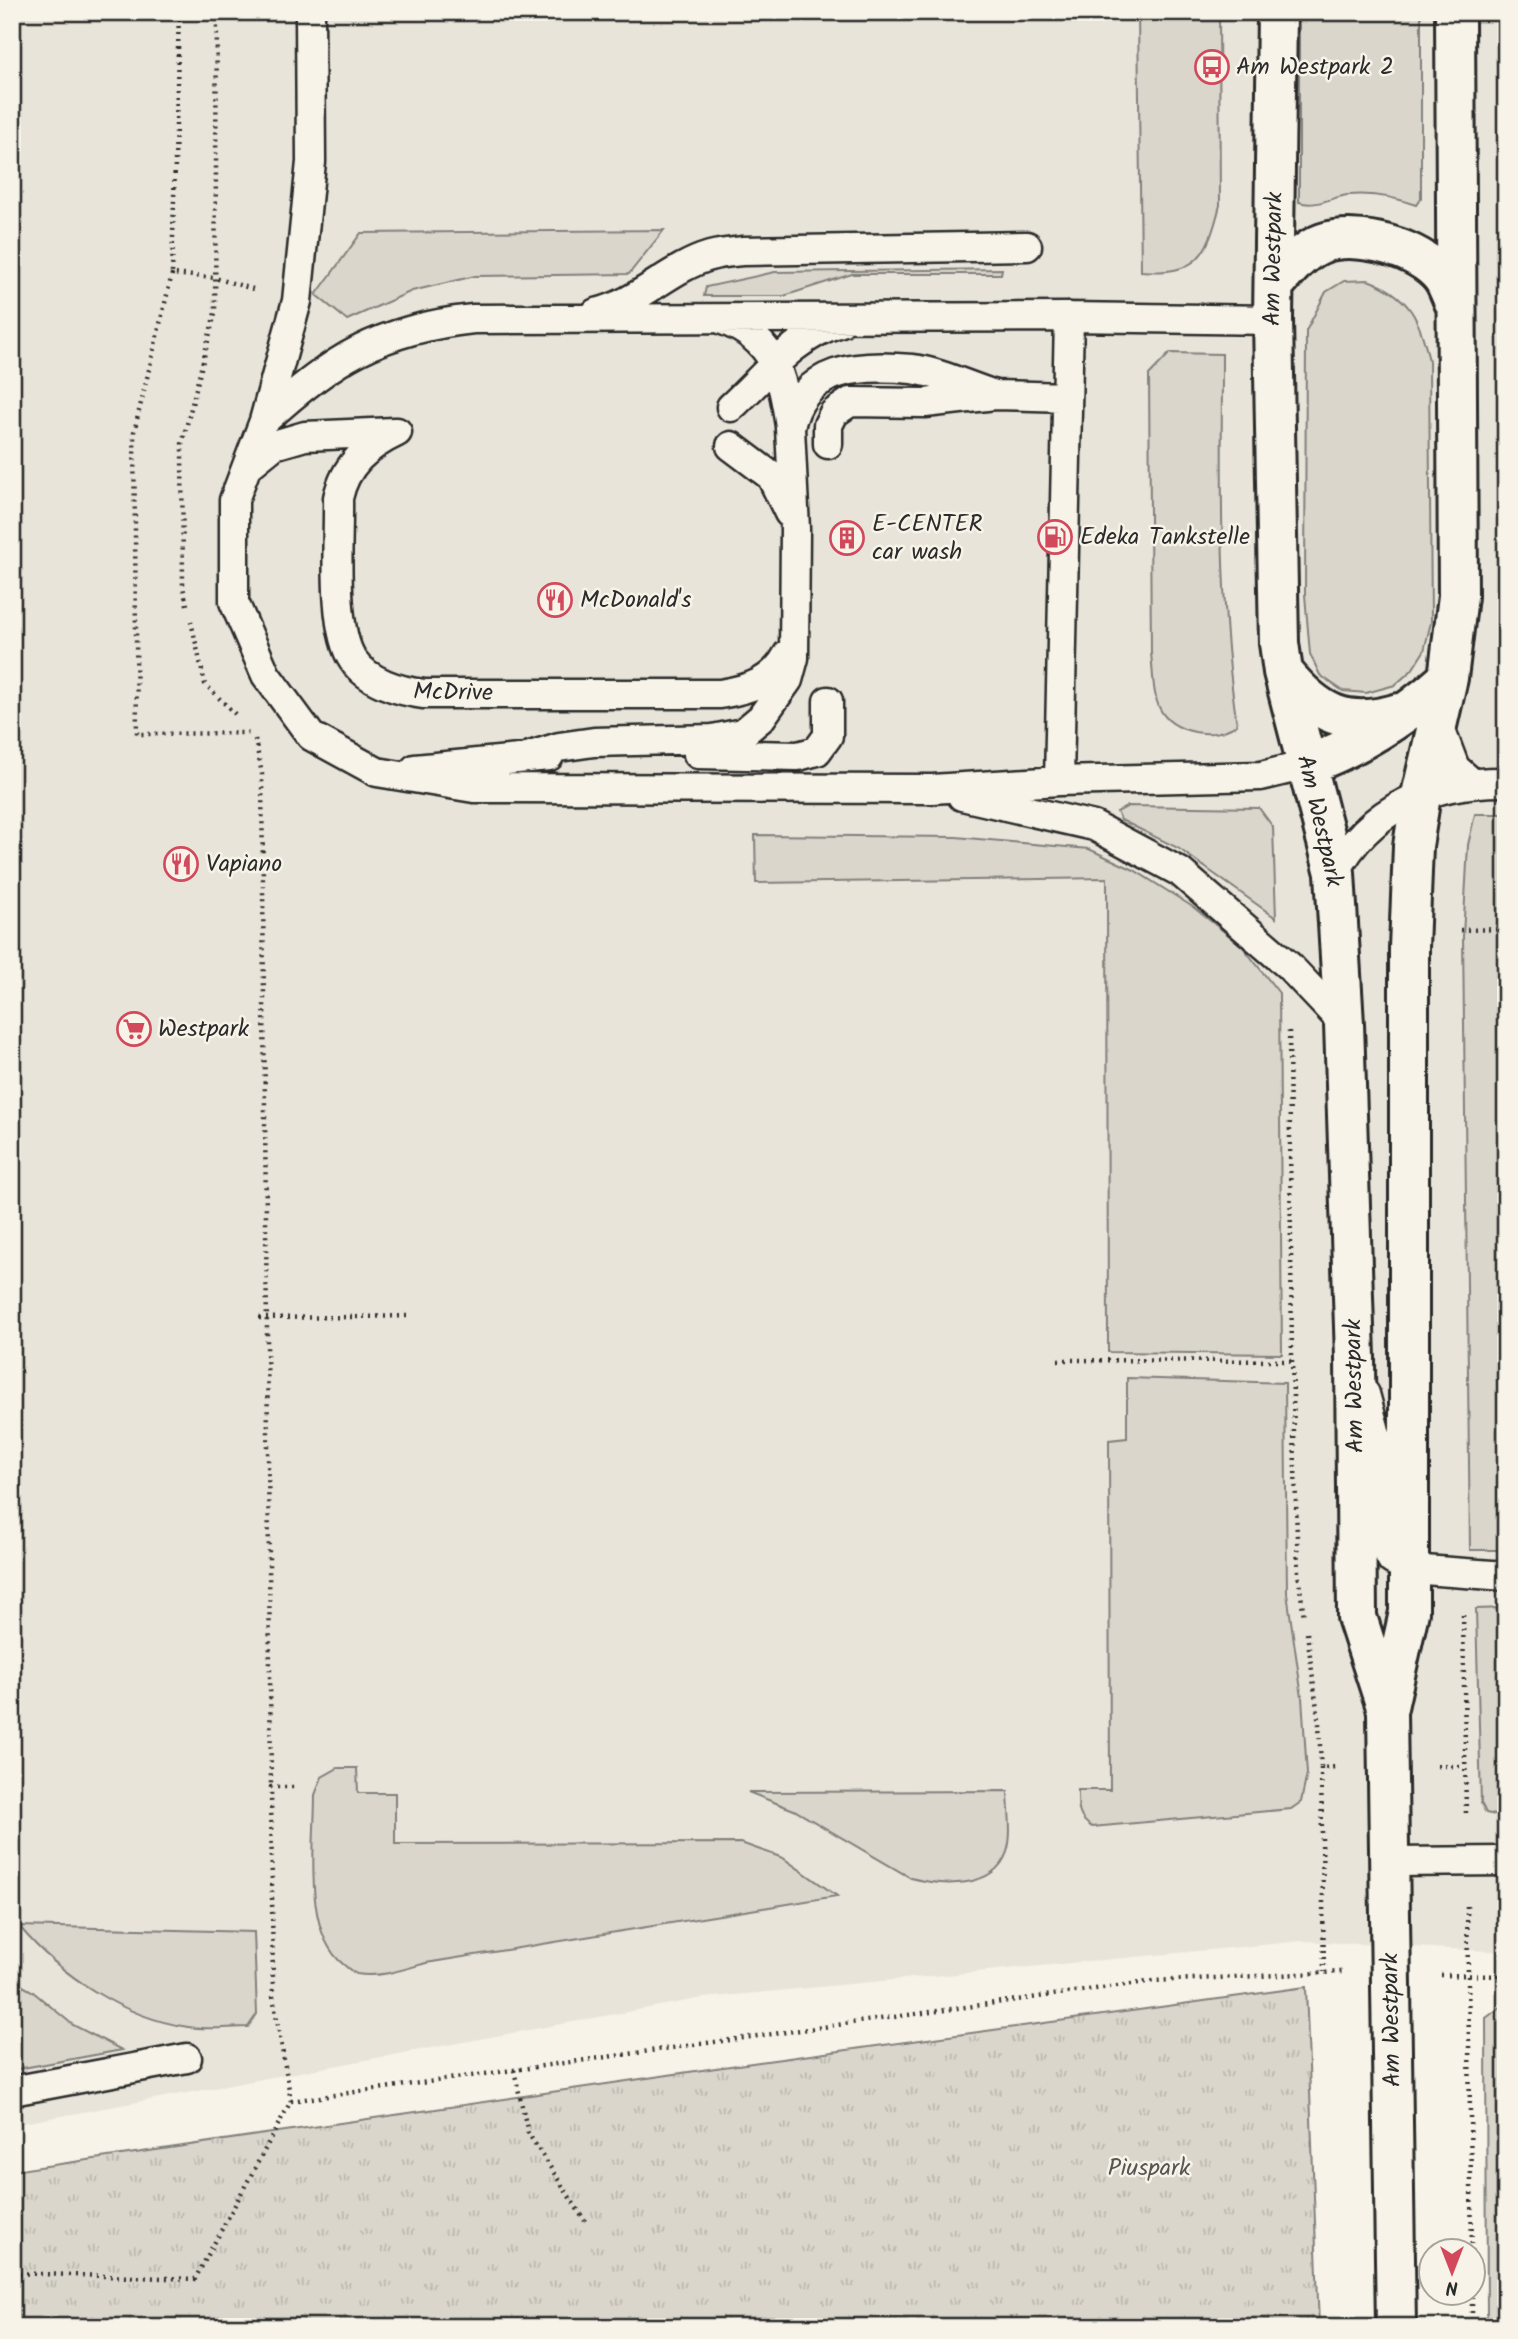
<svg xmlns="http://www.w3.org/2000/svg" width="1518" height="2339" viewBox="0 0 1518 2339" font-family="Kalam,sans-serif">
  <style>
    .built { fill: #e8e4da }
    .grass { fill: #dad6cc; stroke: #82807c; stroke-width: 2 }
    .park { fill: url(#park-tufts); stroke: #82807c; stroke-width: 2 }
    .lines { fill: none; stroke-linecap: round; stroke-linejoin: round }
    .lane-casing { stroke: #2b2b2b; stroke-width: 33 }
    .secondary-casing { stroke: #2b2b2b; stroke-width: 44 }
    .path { stroke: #2b2b2b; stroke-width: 4.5; stroke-dasharray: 2 5; stroke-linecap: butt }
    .lane { stroke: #f7f3e8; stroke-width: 28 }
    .secondary { stroke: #f7f3e8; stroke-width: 38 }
    .path-bridge { stroke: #2b2b2b; stroke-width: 4.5; stroke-dasharray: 2 5; stroke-linecap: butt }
    .labels { text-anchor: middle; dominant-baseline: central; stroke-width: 5; stroke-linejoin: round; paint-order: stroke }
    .poi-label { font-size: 24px; fill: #2b2b2b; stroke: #f7f3e8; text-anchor: start }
    .street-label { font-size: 24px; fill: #2b2b2b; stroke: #f7f3e8 }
    .park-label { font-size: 24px; fill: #575653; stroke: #f7f3e8 }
  </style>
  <defs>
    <pattern id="park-tufts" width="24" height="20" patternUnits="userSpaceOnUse" patternTransform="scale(1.75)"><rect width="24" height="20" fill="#dad6cc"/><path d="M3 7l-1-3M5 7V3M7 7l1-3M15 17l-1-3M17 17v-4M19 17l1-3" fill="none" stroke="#bbb8af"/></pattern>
  </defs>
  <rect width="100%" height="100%" fill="#f7f3e8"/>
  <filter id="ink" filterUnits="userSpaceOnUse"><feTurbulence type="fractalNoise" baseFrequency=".0143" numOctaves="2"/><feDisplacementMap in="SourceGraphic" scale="14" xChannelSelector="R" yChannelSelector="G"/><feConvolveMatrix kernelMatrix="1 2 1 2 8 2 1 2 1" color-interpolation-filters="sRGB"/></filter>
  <g filter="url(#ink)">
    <path class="built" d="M 12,12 L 1506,12 L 1506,1952 L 1303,1941 L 703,1998 L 12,2125 Z"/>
    <path class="grass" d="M 1138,12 L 1219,12 L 1220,205 C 1207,257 1197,275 1141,271 Z
      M 1299,12 L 1421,12 L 1421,198 L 1416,205 C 1395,197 1371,193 1348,195 C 1331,197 1316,208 1299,202 Z
      M 664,230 L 629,274 L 475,276 L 412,291 L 347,320 L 316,295 L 361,233 Z
      M 1002,269 L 1001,274 L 852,274 L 784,296 L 704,296 L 706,287 L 775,272 Z
      M 1368,280 C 1410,296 1420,319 1429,361 L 1431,622 L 1424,651 L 1412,670 L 1395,685 L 1366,693 L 1343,691 L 1320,675 L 1310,654 L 1305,595 L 1306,331 L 1326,292 L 1344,281 Z
      M 1170,353 L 1222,354 C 1222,481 1218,599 1237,725 C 1222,733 1212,735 1195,732 C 1150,723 1155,691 1151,653 L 1149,375 Z
      M 1128,806 L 1259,808 L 1273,827 L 1276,918 L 1178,848 L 1121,820 L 1117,812 Z
      M 1475,814 L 1506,814 L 1506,1550 L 1470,1550 L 1463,936 L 1468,845 Z
      M 755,835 L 956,837 L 1089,849 L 1134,870 L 1193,907 L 1242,946 L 1279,993 L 1282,1354 L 1108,1352 L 1107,878 L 756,883 Z
      M 1127,1378 L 1285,1383 L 1287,1593 L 1302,1697 L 1307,1774 L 1301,1802 L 1291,1809 L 1092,1827 C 1077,1818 1078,1807 1078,1790 L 1110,1790 L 1109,1440 L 1127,1438 Z
      M 1506,1608 L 1506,1817 L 1486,1813 L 1481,1803 L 1476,1609 Z
      M 338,1768 L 357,1768 L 358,1793 L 395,1793 L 395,1844 L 741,1843 L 783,1858 L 837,1896 L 426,1963 C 405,1969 380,1978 357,1974 C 353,1973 348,1968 344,1965 C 302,1932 315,1844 315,1795 L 322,1777 Z
      M 1008,1791 C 1008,1809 1013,1834 1007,1852 C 994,1890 941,1886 911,1878 L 794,1810 L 748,1792 Z
      M 19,1926 L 254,1932 L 257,2014 L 248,2027 C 229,2027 207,2030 188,2027 C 124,2018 60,1975 19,1926 Z
      M 12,1980 L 32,1991 L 73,2025 L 122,2050 L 12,2070 Z
      M 1502,2006 L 1506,2006 L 1506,2327 L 1487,2327 L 1486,2018 Z"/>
    <path class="park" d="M 1306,1987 L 1319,2327 L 12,2327 L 12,2171 L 716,2068 Z"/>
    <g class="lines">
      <g class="lane-casing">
        <path id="lane" d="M 310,12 L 311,162 L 297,301 L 264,421 L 234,500 L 234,602 L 266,675 L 311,736 L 377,772 L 474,788 L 932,789 L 1059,781 L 1261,776 L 1307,765
          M 596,313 C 639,303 669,268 710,256 C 720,253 732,252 743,251 L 1027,246
          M 723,320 C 775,339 782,375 790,426
          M 731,407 C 765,376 795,335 841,322
          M 264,421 C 331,359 380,329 473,319 L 1069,317 L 1273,320
          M 397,432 C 367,446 345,465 338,498 C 339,537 331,628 353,660 C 368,682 399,691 424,694 L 720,694 C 750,689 773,682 788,654
          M 828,444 L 828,425 L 834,413 L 850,402 L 925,403 L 995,395 L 1067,397
          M 731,446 L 771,476 L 789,513
          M 248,466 L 274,445 L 305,436 L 394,432
          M 1438,723 L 1455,768 L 1471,782
          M 698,754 L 798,756 L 817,751 L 828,736 L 828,701
          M 530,756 L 559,747 L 594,742 L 713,739 L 743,733 L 761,718 L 788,680 L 794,658 L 795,529 L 790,428 C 802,367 859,364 912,369 C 939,372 969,387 995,395
          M 415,769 L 549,756
          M 1059,781 L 1069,317
          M 962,796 L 1094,826 L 1180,872 L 1289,966 L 1344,1024
          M 1335,873 C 1369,807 1434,781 1506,782
          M 1365,1394 L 1378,1442 L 1381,1540 L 1392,1560 L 1410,1569 L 1506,1576
          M 1391,1862 L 1506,1861
          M 12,2091 L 187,2058"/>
      </g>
      <g class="secondary-casing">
        <path id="secondary" d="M 1277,12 L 1273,320 L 1279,643 L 1283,672 L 1335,873 L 1344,1024 L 1355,1357 L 1357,1617 L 1387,1710
          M 1274,285 C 1287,271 1303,250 1323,243 C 1357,231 1420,248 1442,277 C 1448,285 1451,297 1456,306
          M 1284,673 C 1318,714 1346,729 1399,713
          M 1307,765 C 1359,746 1407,715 1448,678
          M 1396,2327 L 1387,1712 L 1409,1612 L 1409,948 L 1413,846 L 1421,795 L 1448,678 L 1458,596 L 1455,12"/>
      </g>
      <path class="path" d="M 179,12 L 172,274 L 215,278 L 253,289
        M 172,274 L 134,432 L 137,734 L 252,733
        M 187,605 L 183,587 L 182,444 L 215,313 L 217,12
        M 191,621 L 205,684 L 237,716
        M 255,739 L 262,774 L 271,1787
        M 1460,930 L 1506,929
        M 1289,1031 L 1292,1361 L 1298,1573 L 1304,1617
        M 356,1317 L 411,1316
        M 1058,1360 L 1292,1361
        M 1463,1615 L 1466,1817
        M 1307,1633 L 1319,1724 L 1321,1768 L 1338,1767
        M 1437,1766 L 1464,1766
        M 1321,1768 L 1324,1972
        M 1467,1906 L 1472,2252
        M 1441,1975 L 1506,1976
        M 514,2070 L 528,2133 L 585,2221
        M 291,2101 L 1153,1981 L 1342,1972
        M 12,2273 L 195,2279 L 291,2101 L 273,1996 L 271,1787 L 294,1787
        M 1472,2327 L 1472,2294"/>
      <use href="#lane" class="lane"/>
      <use href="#secondary" class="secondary"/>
      <path class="path-bridge" d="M 259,1318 L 356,1317"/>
    </g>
  </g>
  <defs>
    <g id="bus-ring" transform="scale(1.75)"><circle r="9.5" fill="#f7f3e8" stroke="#d1495b" stroke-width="1.5"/><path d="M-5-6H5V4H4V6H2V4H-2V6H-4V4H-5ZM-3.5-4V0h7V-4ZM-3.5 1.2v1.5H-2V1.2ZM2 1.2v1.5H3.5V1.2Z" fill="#d1495b"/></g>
    <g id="fuel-ring" transform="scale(1.75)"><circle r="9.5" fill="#f7f3e8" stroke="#d1495b" stroke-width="1.5"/><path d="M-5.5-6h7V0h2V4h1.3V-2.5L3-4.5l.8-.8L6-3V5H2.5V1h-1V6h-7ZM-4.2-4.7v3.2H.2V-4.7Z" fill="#d1495b"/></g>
    <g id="building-ring" transform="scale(1.75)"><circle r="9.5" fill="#f7f3e8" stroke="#d1495b" stroke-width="1.5"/><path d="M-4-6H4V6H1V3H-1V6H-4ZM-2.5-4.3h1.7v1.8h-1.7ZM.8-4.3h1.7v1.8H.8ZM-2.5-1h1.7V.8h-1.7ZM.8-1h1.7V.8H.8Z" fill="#d1495b"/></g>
    <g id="restaurant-ring" transform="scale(1.75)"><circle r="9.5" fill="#f7f3e8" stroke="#d1495b" stroke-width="1.5"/><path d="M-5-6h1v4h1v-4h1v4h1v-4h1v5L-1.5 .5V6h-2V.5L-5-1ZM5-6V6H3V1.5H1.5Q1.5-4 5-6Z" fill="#d1495b"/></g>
    <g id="supermarket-ring" transform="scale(1.75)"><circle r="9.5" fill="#f7f3e8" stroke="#d1495b" stroke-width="1.5"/><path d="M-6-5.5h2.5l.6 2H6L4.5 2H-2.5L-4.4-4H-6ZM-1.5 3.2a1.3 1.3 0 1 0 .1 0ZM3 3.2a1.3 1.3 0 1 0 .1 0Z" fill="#d1495b"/></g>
  </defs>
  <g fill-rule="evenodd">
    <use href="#bus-ring" x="1212" y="67"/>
    <use href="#fuel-ring" x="1055" y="537"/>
    <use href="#building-ring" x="847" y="538"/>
    <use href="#restaurant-ring" x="555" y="600"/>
    <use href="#restaurant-ring" x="181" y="864"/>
    <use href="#supermarket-ring" x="134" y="1029"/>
  </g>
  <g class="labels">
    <g class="poi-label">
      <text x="1236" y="67">Am Westpark 2</text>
      <text x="872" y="524">E-CENTER<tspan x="872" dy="28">car wash</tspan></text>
      <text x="1080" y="537">Edeka Tankstelle</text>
      <text x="580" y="600">McDonald's</text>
      <text x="206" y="864">Vapiano</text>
      <text x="158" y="1029">Westpark</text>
    </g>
    <g class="street-label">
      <text transform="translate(1274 259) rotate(-89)">Am Westpark</text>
      <text transform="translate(453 693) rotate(1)">McDrive</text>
      <text transform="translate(1319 821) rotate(77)">Am Westpark</text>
      <text transform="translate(1355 1386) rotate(-91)">Am Westpark</text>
      <text transform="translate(1392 2020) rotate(-91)">Am Westpark</text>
    </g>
    <g class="park-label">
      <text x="1149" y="2168">Piuspark</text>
    </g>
  </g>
  <rect width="1518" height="2339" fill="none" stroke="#f7f3e8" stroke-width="42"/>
  <rect x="21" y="21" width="1476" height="2297" fill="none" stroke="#2b2b2b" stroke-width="2.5" filter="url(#ink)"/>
  <g transform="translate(1452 2272) rotate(180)"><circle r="33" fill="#f7f3e8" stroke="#a5a39c" stroke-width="2"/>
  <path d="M0-5L12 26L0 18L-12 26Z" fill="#d1495b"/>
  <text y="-10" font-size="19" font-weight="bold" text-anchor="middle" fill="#2b2b2b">N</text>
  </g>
</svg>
